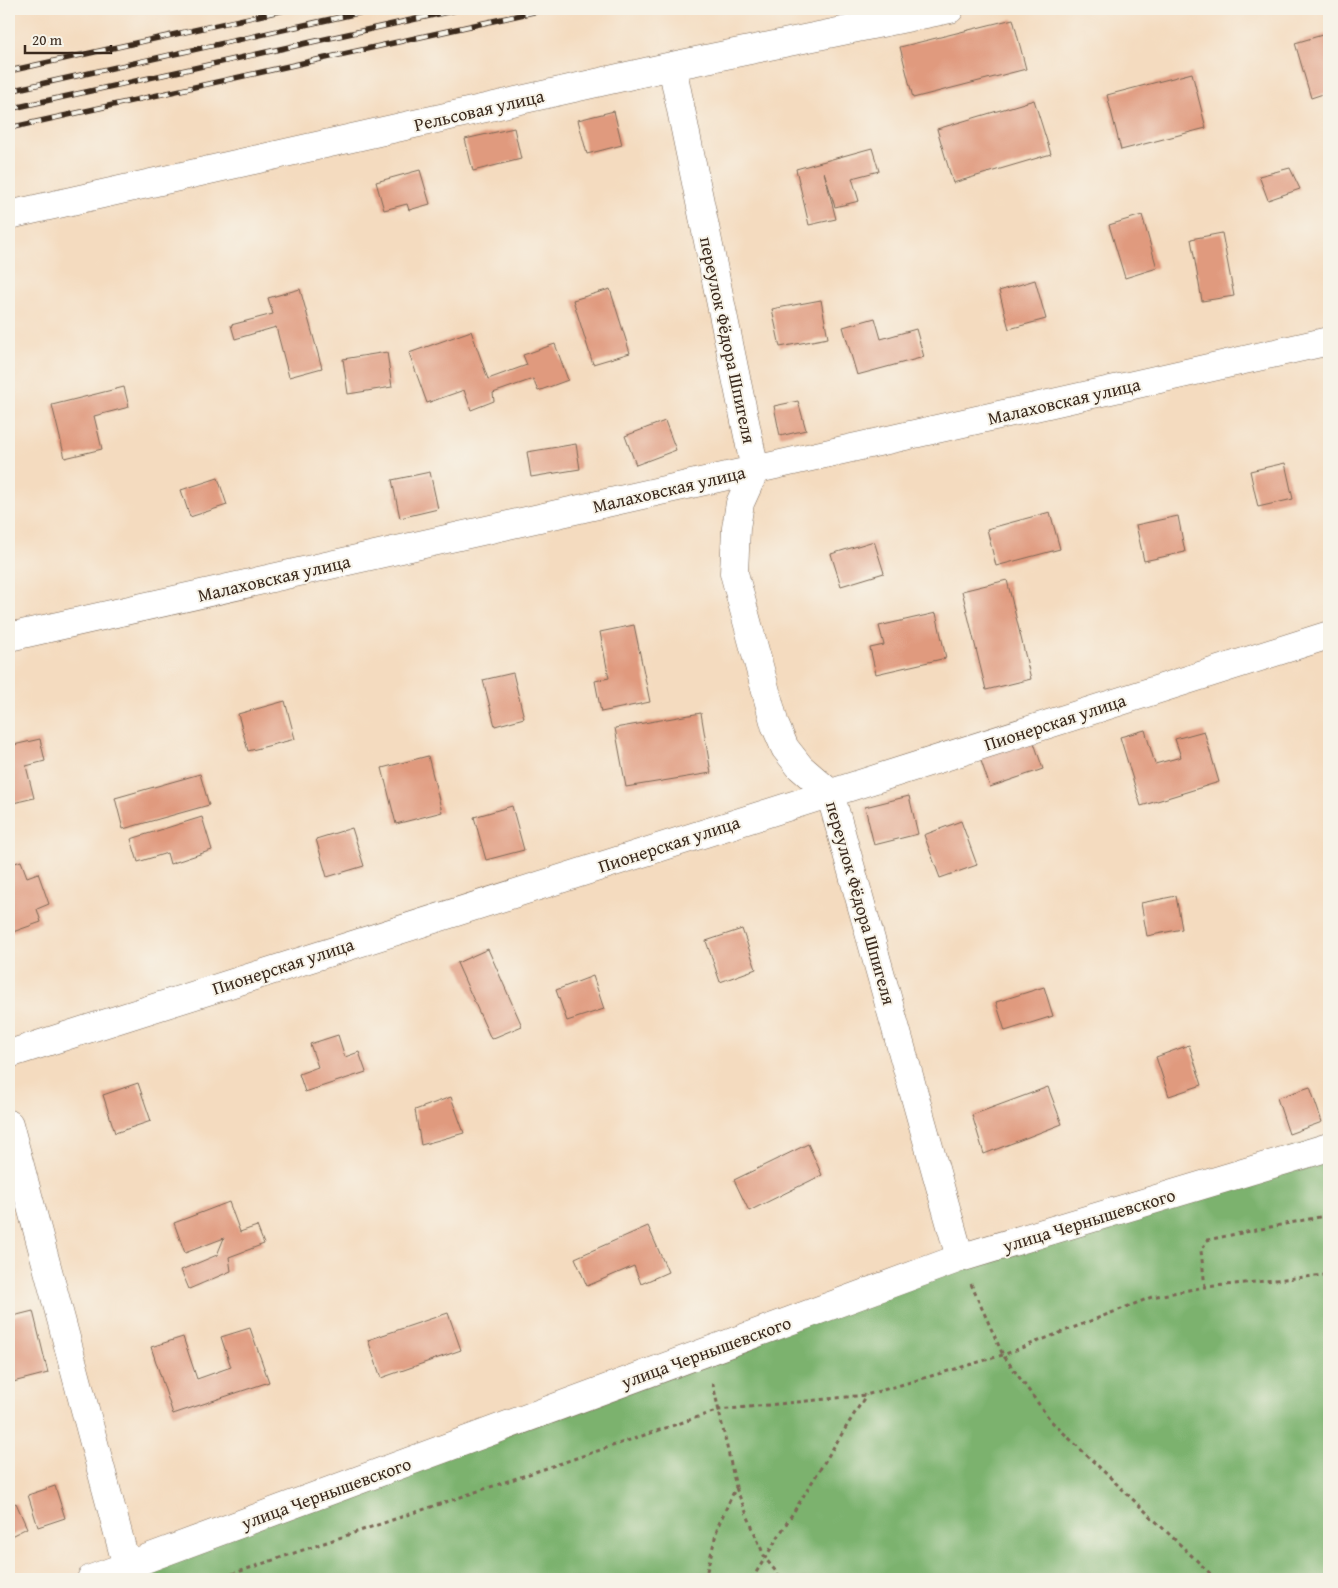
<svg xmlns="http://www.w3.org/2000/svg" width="1338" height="1588" viewBox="0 0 1338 1588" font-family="'Gentium Book Plus',serif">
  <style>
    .forest { fill: #7bb26e; stroke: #5b6e46 }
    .building { fill: #e09a7e }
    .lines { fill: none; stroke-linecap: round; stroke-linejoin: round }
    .street-casing { stroke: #7c6856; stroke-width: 29 }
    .path { stroke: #7c6856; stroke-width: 3; stroke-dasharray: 4 4; stroke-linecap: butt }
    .street { stroke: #fff; stroke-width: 28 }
    .rail-casing { stroke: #3b2a1e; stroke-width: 5.5 }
    .rail { stroke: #f7f3e8; stroke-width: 4; stroke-dasharray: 11; stroke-linecap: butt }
    .labels { text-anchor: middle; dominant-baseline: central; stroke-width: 4; stroke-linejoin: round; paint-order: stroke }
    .street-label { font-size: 18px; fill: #3b2a1e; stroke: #f7f3e8 }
  </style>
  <rect width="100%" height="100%" fill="#f7f3e8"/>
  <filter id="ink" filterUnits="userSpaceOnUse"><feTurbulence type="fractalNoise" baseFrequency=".02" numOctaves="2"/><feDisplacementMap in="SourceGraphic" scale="10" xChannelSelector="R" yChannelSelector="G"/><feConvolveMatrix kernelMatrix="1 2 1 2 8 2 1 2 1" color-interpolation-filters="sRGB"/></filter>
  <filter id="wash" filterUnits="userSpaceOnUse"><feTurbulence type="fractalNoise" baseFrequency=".0096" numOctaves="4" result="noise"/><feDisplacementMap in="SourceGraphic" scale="20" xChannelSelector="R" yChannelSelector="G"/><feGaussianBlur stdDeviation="1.12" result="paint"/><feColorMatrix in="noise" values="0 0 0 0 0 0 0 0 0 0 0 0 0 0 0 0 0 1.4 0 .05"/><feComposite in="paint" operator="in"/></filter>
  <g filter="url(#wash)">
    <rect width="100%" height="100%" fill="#f4dbbf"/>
    <path class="forest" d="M 1329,1135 L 1329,1579 L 91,1579 Z"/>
    <g id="blocks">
      <path class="building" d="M 1013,19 L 1026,69 L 913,98 L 900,47 Z
        M 1329,33 L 1329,92 L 1311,98 L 1295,43 Z
        M 1192,73 L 1206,128 L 1121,150 L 1107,95 Z
        M 1034,100 L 1051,154 L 953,183 L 937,129 Z
        M 614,111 L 622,145 L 587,154 L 578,120 Z
        M 514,128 L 521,159 L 473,171 L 465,139 Z
        M 872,148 L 879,171 L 852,178 L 859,201 L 835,207 L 824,172 L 836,219 L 809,225 L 796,169 Z
        M 1290,168 L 1300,189 L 1268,200 L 1259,176 Z
        M 420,170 L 430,204 L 409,210 L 407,204 L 384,210 L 376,182 Z
        M 1142,215 L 1157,268 L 1125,278 L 1109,225 Z
        M 1222,233 L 1234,296 L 1202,301 L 1191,239 Z
        M 1035,280 L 1046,319 L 1009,329 L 999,291 Z
        M 300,289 L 322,368 L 289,377 L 276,327 L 235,339 L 231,325 L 273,314 L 268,298 Z
        M 610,289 L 630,353 L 593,364 L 573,300 Z
        M 821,300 L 828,338 L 780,347 L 772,309 Z
        M 875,318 L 881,339 L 916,329 L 924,357 L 857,375 L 843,327 Z
        M 471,331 L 488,379 L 527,365 L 523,355 L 555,344 L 568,380 L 538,391 L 533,379 L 493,393 L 494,401 L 471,410 L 464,390 L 427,403 L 409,353 Z
        M 387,352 L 392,387 L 348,394 L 343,359 Z
        M 124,387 L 129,407 L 94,416 L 102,449 L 65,458 L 52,405 Z
        M 798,401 L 806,430 L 780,436 L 774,406 Z
        M 665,421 L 676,450 L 636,465 L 625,436 Z
        M 576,444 L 580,469 L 531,477 L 527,452 Z
        M 1285,463 L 1293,499 L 1258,507 L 1250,471 Z
        M 430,472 L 438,509 L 400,518 L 392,480 Z
        M 218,478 L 227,505 L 190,517 L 181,490 Z
        M 1050,512 L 1060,549 L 996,566 L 987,529 Z
        M 1178,516 L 1185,552 L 1144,561 L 1136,525 Z
        M 874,541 L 884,573 L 841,586 L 831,554 Z
        M 1007,580 L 1031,679 L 986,690 L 962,591 Z
        M 936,613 L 946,658 L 876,674 L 870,648 L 884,645 L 879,626 Z
        M 634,625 L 650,702 L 601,712 L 595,681 L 609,678 L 600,632 Z
        M 513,673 L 524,718 L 495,726 L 483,680 Z
        M 285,701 L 295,739 L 248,751 L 238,714 Z
        M 701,713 L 711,773 L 626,787 L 615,728 Z
        M 1145,730 L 1155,764 L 1181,757 L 1175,739 L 1204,731 L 1219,782 L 1141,806 L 1120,737 Z
        M 1032,737 L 1043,769 L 990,787 L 979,755 Z
        M 40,739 L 45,761 L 26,766 L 34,798 L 9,804 L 9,746 Z
        M 428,756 L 442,812 L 396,824 L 382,768 Z
        M 200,774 L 209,805 L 123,829 L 115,798 Z
        M 909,796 L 918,834 L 874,845 L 865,807 Z
        M 512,806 L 524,850 L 486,860 L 474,817 Z
        M 202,817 L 212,850 L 170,864 L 167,853 L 138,862 L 131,839 Z
        M 961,821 L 977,865 L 940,878 L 924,835 Z
        M 352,828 L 364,866 L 327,877 L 316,839 Z
        M 21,861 L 27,877 L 38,873 L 49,904 L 37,909 L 41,922 L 10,933 L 9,865 Z
        M 1176,896 L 1182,929 L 1147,936 L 1141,903 Z
        M 742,929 L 756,969 L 720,982 L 706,941 Z
        M 488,949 L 522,1026 L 491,1039 L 457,963 Z
        M 593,976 L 604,1009 L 567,1021 L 556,990 Z
        M 1044,987 L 1053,1016 L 1005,1031 L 996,1002 Z
        M 338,1035 L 345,1057 L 359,1052 L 366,1072 L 305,1092 L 299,1074 L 318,1067 L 310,1044 Z
        M 1189,1045 L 1202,1085 L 1169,1096 L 1156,1057 Z
        M 138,1083 L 151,1121 L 115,1133 L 103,1095 Z
        M 1048,1087 L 1062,1124 L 984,1154 L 972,1115 Z
        M 1310,1087 L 1322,1122 L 1289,1134 L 1277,1098 Z
        M 451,1097 L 464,1133 L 421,1145 L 415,1110 Z
        M 808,1144 L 822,1175 L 749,1211 L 734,1180 Z
        M 229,1202 L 240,1232 L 257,1226 L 264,1244 L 229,1257 L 231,1271 L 189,1289 L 181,1270 L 217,1255 L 224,1238 L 185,1253 L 174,1223 Z
        M 648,1226 L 668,1272 L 641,1284 L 634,1266 L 587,1286 L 575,1258 Z
        M 33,1311 L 48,1373 L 9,1383 L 9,1317 Z
        M 448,1313 L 461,1350 L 381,1378 L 368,1340 Z
        M 250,1328 L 269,1382 L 173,1414 L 151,1347 L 183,1337 L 197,1379 L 231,1367 L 221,1337 Z
        M 55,1486 L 65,1518 L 38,1527 L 28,1495 Z
        M 16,1503 L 27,1528 L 9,1537 L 9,1506 Z"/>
    </g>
  </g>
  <g filter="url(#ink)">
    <use href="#blocks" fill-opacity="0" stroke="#7c6856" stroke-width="1"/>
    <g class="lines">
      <g class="street-casing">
        <path id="street" d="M 672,66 L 755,470 L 740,503 L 736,528 L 734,573 L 775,725 L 785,748 L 800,767 L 830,793 L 960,1258
          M 9,215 L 672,66 L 950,9
          M 9,637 L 1329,341
          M 9,1054 L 1329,635
          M 9,1124 L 127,1567
          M 91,1579 L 960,1258 L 1329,1147"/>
      </g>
      <path class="path" d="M 971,1284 L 1003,1355 L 1051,1421 L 1216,1579
        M 1205,1287 L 1201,1251 L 1207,1240 L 1329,1215
        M 736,1488 L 765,1558 L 782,1579
        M 217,1579 L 719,1410 L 866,1395 L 1003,1355 L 1152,1297 L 1205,1287 L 1325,1275 L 1329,1276
        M 705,1579 L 718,1526 L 736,1487 L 712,1380
        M 752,1579 L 866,1395"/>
      <use href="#street" class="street"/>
      <g class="rail-casing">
        <path id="rail" d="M 9,71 L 289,9
          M 9,91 L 376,9
          M 9,109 L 461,9
          M 9,128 L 547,9"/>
      </g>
      <use href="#rail" class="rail"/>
    </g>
  </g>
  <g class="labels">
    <g class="street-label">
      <text transform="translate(479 110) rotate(-13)">Рельсовая улица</text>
      <text transform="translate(728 340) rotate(78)">переулок Фёдора Шпигеля</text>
      <text transform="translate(1064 401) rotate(-13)">Малаховская улица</text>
      <text transform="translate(669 489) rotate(-13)">Малаховская улица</text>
      <text transform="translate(274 578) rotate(-13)">Малаховская улица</text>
      <text transform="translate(1055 722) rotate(-18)">Пионерская улица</text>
      <text transform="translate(669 844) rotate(-18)">Пионерская улица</text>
      <text transform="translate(861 903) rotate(74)">переулок Фёдора Шпигеля</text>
      <text transform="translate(283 966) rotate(-18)">Пионерская улица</text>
      <text transform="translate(1089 1220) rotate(-17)">улица Чернышевского</text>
      <text transform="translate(706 1352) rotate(-20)">улица Чернышевского</text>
      <text transform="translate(326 1493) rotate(-20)">улица Чернышевского</text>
    </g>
  </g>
  <rect width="1338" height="1588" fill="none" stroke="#f7f3e8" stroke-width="30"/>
  <path d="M25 45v8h86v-8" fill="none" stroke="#3b2a1e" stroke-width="2.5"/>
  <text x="32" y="45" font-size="15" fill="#3b2a1e" stroke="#f7f3e8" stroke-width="4" paint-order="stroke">20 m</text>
</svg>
